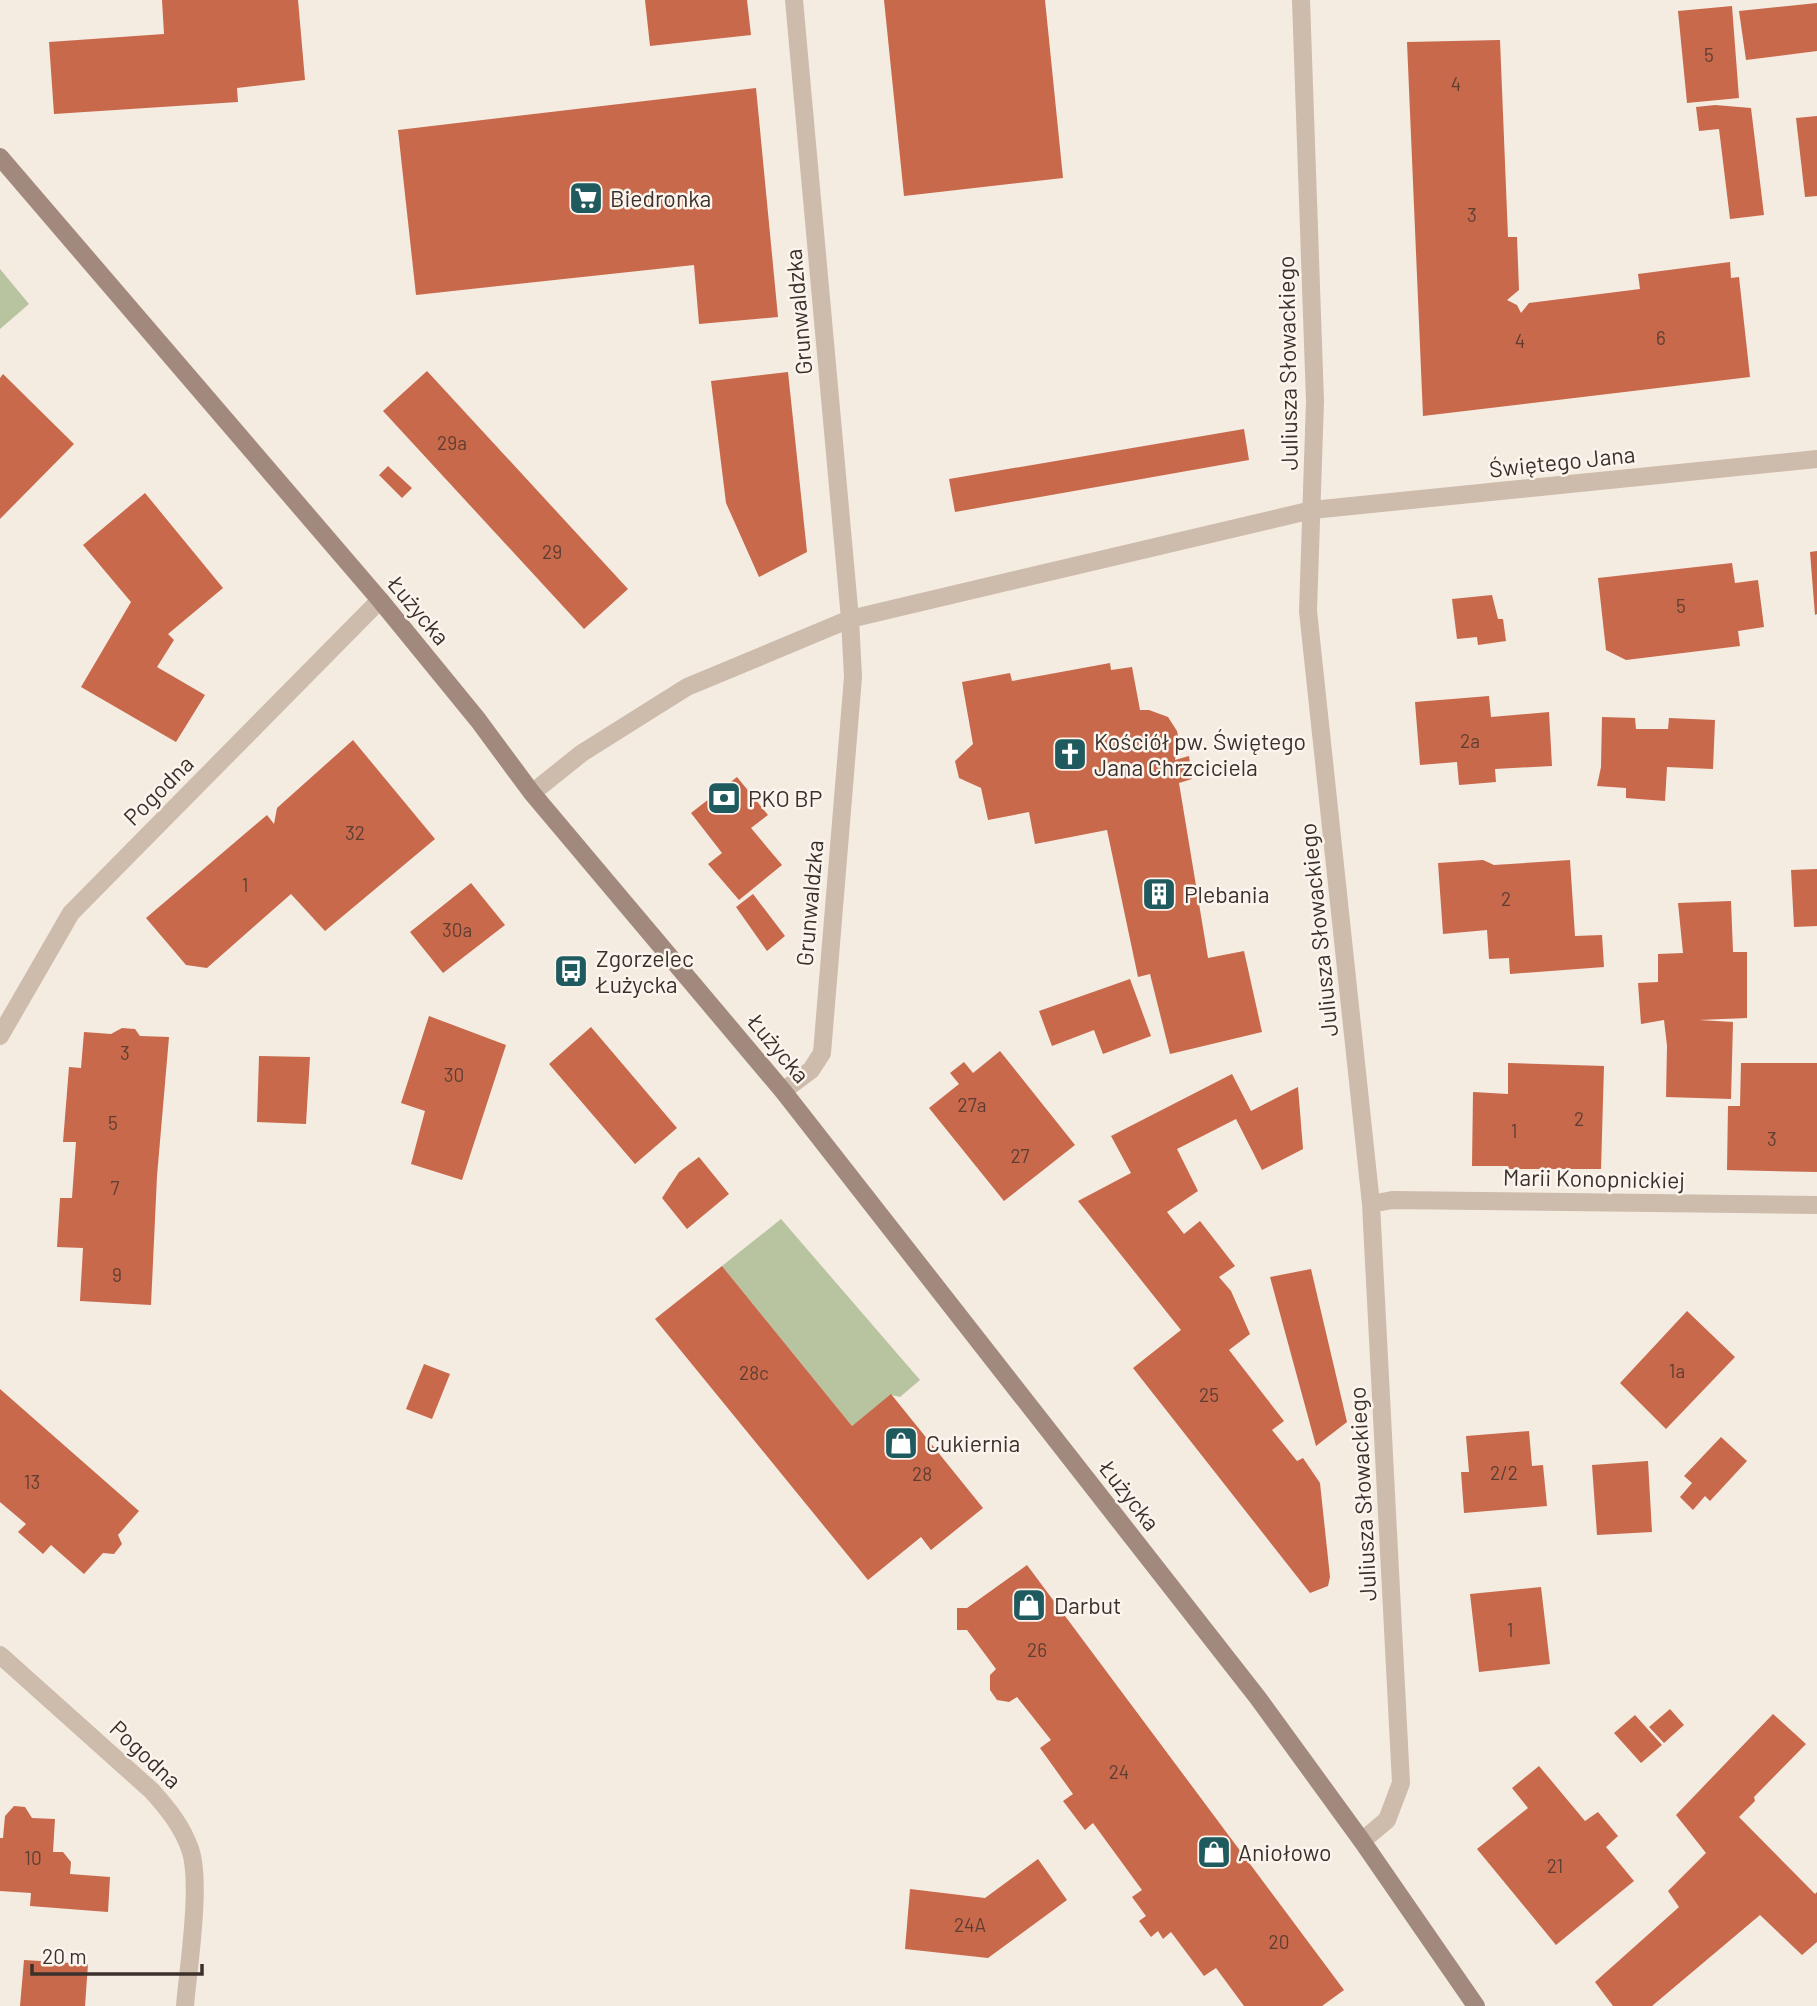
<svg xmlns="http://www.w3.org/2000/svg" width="1817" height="2006" viewBox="0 0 1817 2006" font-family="Barlow,sans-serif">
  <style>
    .green { fill: #b8c4a0 }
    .building { fill: #c8694b }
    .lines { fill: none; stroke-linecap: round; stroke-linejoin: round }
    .lane { stroke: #cdbbac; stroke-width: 18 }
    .street { stroke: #cdbbac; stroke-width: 18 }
    .secondary { stroke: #a18a7d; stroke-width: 18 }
    .labels { text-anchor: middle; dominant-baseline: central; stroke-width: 5; stroke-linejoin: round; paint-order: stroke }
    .number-label { font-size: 19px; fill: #5e3e33 }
    .poi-label { font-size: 23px; fill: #3b302b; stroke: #fbf5ee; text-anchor: start }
    .street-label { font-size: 23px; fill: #3b302b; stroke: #fbf5ee }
  </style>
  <rect width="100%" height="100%" fill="#f4ebe1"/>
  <path class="green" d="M 0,269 L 29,304 L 0,329 Z
    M 781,1219 L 920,1380 L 900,1397 L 891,1395 L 852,1426 L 722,1266 Z"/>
  <path class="building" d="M 162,0 L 298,0 L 305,80 L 237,88 L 238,102 L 54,114 L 49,42 L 164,34 Z
    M 645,0 L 747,0 L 751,35 L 650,46 Z
    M 884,0 L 1045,0 L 1063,178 L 904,196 Z
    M 1817,3 L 1817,51 L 1746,60 L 1739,11 Z
    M 1732,6 L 1739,98 L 1687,103 L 1678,11 Z
    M 1500,40 L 1508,237 L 1517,237 L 1519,290 L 1507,300 L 1517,305 L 1521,313 L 1529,303 L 1640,289 L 1638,274 L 1730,262 L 1731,278 L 1739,277 L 1750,377 L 1423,416 L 1407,42 Z
    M 756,88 L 778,317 L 699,324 L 694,265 L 416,295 L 398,130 Z
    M 1715,105 L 1751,108 L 1764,215 L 1730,219 L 1719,129 L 1699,131 L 1696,107 Z
    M 1817,116 L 1817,196 L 1805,197 L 1796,118 Z
    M 427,371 L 628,589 L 584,629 L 383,411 Z
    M 788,372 L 807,552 L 759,577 L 726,503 L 711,381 Z
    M 3,374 L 74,444 L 0,519 L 0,378 Z
    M 1244,429 L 1249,460 L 955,512 L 949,479 Z
    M 388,466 L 412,488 L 402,498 L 379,475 Z
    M 145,493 L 223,588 L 168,634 L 174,640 L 157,667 L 205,695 L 176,742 L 81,687 L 131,602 L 83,545 Z
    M 1817,551 L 1817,614 L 1815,615 L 1810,552 Z
    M 1732,563 L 1735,583 L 1758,580 L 1764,627 L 1738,631 L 1740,646 L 1626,660 L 1606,650 L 1598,578 Z
    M 1492,595 L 1498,619 L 1503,619 L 1506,641 L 1478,645 L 1477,637 L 1457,639 L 1452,599 Z
    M 1110,663 L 1111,670 L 1132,667 L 1140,710 L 1149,710 L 1168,717 L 1177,731 L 1179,740 L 1175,760 L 1189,756 L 1192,779 L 1179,783 L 1208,958 L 1244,951 L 1262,1032 L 1170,1054 L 1150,974 L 1138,977 L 1107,830 L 1035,844 L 1029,812 L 988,820 L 981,788 L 959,778 L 955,761 L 973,744 L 962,682 L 1010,673 L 1012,681 Z
    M 1489,696 L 1491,717 L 1549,712 L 1552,766 L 1495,769 L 1496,782 L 1459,785 L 1457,762 L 1420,765 L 1415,702 Z
    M 1602,717 L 1635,718 L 1636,729 L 1668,729 L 1669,718 L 1715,720 L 1713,769 L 1667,767 L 1665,801 L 1626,798 L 1626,788 L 1597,786 L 1601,767 Z
    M 353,740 L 435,839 L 325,931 L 291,894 L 207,968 L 186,965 L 146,918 L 267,815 L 274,824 L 277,808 Z
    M 737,777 L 768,815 L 751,828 L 782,865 L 739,900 L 708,864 L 722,853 L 691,813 Z
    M 1483,860 L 1494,865 L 1570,860 L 1575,936 L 1602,935 L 1604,967 L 1510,974 L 1509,958 L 1489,959 L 1487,930 L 1443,934 L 1438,863 Z
    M 1817,869 L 1817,926 L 1794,927 L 1791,870 Z
    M 471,883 L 505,925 L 443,973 L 410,932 Z
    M 753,894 L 785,936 L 767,951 L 736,907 Z
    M 1731,901 L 1733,952 L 1747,952 L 1747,1018 L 1699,1020 L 1733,1022 L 1731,1099 L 1666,1097 L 1667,1046 L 1664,1020 L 1641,1024 L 1638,983 L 1658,982 L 1658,954 L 1683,953 L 1678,903 Z
    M 1130,979 L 1151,1036 L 1103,1054 L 1094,1030 L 1052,1046 L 1039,1011 Z
    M 429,1016 L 506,1045 L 462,1180 L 411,1164 L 425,1111 L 401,1103 Z
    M 591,1027 L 677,1128 L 635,1164 L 549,1064 Z
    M 122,1028 L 135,1029 L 140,1036 L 169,1037 L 157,1176 L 151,1305 L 80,1301 L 83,1248 L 57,1247 L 60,1198 L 72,1198 L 76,1142 L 63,1142 L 69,1067 L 81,1068 L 84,1032 L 111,1034 Z
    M 1000,1051 L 1075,1145 L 1004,1201 L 929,1108 L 959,1084 L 950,1073 L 964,1062 L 973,1073 Z
    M 259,1056 L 310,1057 L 306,1124 L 257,1122 Z
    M 1508,1063 L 1604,1066 L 1601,1169 L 1509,1169 L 1508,1166 L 1472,1166 L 1473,1092 L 1508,1094 Z
    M 1741,1063 L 1817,1063 L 1817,1172 L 1727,1170 L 1728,1106 L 1740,1106 Z
    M 1232,1074 L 1251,1111 L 1298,1087 L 1303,1149 L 1262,1170 L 1236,1119 L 1177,1149 L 1198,1191 L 1167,1212 L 1184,1234 L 1200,1221 L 1235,1266 L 1219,1277 L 1231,1291 L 1250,1334 L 1229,1350 L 1284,1421 L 1272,1430 L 1297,1461 L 1303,1458 L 1320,1483 L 1330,1577 L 1328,1586 L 1310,1593 L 1133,1368 L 1181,1330 L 1078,1201 L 1131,1173 L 1111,1136 Z
    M 699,1157 L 729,1194 L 687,1229 L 662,1198 L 679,1172 Z
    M 722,1266 L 852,1426 L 891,1394 L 983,1508 L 931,1550 L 921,1537 L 868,1580 L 655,1319 Z
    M 1311,1269 L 1347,1422 L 1316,1446 L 1270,1277 Z
    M 1687,1311 L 1735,1357 L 1666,1429 L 1620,1383 Z
    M 424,1364 L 450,1374 L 432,1419 L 406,1409 Z
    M 0,1389 L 139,1511 L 118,1535 L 122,1544 L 114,1554 L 103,1553 L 84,1574 L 51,1545 L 43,1554 L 18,1532 L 26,1524 L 0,1502 Z
    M 1529,1431 L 1532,1466 L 1543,1465 L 1547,1506 L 1464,1513 L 1461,1472 L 1469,1472 L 1466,1436 Z
    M 1721,1437 L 1747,1461 L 1710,1501 L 1705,1496 L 1693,1510 L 1680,1497 L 1692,1483 L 1684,1476 Z
    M 1648,1461 L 1652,1532 L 1597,1535 L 1592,1465 Z
    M 1027,1565 L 1344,1990 L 1322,2006 L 1244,2006 L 1216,1968 L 1204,1976 L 1171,1932 L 1163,1939 L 1158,1931 L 1151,1937 L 1139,1921 L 1146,1916 L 1132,1897 L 1142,1890 L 1093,1823 L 1085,1830 L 1063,1801 L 1073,1794 L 1040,1748 L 1051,1740 L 1017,1697 L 1009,1702 L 997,1700 L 990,1690 L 990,1675 L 996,1669 L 967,1630 L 957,1630 L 957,1608 L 967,1608 Z
    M 1541,1587 L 1550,1664 L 1479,1672 L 1470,1594 Z
    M 1670,1709 L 1684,1725 L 1664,1743 L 1649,1727 Z
    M 1773,1714 L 1806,1744 L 1754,1797 L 1755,1801 L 1739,1817 L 1815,1894 L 1817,1892 L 1817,1942 L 1802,1955 L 1760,1915 L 1652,2006 L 1613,2006 L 1595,1982 L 1679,1907 L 1668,1891 L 1706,1853 L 1676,1815 Z
    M 1635,1715 L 1662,1745 L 1641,1763 L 1614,1733 Z
    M 1539,1766 L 1585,1821 L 1598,1812 L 1618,1836 L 1606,1847 L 1634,1881 L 1556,1945 L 1477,1849 L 1528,1808 L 1512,1788 Z
    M 14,1806 L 25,1807 L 32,1818 L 55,1819 L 53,1852 L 63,1852 L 71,1862 L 70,1874 L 110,1877 L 108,1912 L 30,1906 L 31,1893 L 0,1891 L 0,1838 L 3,1838 L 5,1816 Z
    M 1038,1859 L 1067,1900 L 988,1958 L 905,1949 L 910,1889 L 985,1898 Z
    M 24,1960 L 88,1964 L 85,2006 L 20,2006 Z"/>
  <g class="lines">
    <path class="lane" d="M 794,0 L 850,619"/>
    <path class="street" d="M 1301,0 L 1315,401 L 1308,611 L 1371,1204 L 1401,1783 L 1387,1820 L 1362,1841
      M 532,793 L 582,753 L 687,687 L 850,619 L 1312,510 L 1817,459
      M 0,1036 L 71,913 L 380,600
      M 783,1091 L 811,1070 L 822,1053 L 853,677 L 850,619
      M 1371,1204 L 1392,1200 L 1817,1205
      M 0,1655 L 152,1791 C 168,1809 182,1826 190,1849 C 202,1882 188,1969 185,2006"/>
    <path class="secondary" d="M 0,157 L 380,600 L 478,720 L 532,793 L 783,1091 L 1258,1698 L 1362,1841 L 1476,2006"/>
  </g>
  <defs>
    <g id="supermarket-square" transform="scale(1.75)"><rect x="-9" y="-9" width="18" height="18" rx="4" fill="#1f5a5e" stroke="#fbf5ee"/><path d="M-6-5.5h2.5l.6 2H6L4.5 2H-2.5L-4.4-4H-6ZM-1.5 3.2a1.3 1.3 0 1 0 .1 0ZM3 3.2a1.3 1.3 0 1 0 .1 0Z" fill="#fff"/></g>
    <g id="church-square" transform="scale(1.75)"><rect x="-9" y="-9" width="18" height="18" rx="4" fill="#1f5a5e" stroke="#fbf5ee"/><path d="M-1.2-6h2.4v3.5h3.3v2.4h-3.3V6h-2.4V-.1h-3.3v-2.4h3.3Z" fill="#fff"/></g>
    <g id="bank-square" transform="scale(1.75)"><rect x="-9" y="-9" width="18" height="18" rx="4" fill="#1f5a5e" stroke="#fbf5ee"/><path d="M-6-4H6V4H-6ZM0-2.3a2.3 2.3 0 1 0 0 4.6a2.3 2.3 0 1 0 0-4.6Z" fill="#fff"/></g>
    <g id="building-square" transform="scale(1.75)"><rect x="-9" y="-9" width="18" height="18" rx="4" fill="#1f5a5e" stroke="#fbf5ee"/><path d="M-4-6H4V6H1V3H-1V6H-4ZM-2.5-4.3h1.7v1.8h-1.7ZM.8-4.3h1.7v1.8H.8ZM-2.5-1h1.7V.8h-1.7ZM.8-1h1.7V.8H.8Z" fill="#fff"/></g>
    <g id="bus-square" transform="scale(1.75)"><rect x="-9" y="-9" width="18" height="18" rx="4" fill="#1f5a5e" stroke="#fbf5ee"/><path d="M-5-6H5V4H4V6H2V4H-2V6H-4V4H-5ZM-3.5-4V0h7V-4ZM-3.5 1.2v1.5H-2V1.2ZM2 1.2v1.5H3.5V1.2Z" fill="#fff"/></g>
    <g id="shop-square" transform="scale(1.75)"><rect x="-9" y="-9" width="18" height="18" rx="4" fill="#1f5a5e" stroke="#fbf5ee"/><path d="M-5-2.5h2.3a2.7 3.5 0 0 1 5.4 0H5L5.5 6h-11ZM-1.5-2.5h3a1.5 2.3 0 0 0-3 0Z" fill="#fff"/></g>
  </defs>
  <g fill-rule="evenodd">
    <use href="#supermarket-square" x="586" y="198"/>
    <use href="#church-square" x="1070" y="754"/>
    <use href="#bank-square" x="724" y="798"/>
    <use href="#building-square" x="1159" y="894"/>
    <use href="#bus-square" x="571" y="971"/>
    <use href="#shop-square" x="901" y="1443"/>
    <use href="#shop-square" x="1029" y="1605"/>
    <use href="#shop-square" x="1214" y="1852"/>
  </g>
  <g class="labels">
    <g class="number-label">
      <text x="1709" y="54">5</text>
      <text x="1456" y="83">4</text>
      <text x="1472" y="214">3</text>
      <text x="1661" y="337">6</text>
      <text x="1520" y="340">4</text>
      <text x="452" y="442">29a</text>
      <text x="552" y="551">29</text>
      <text x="1681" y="605">5</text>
      <text x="1470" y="740">2a</text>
      <text x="355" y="832">32</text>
      <text x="245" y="884">1</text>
      <text x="1506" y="898">2</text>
      <text x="457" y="929">30a</text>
      <text x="125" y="1052">3</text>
      <text x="454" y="1074">30</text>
      <text x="972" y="1104">27a</text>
      <text x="1579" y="1118">2</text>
      <text x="113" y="1122">5</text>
      <text x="1514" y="1130">1</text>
      <text x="1772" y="1138">3</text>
      <text x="1020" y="1155">27</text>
      <text x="115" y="1187">7</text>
      <text x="117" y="1274">9</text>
      <text x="1677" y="1370">1a</text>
      <text x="754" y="1372">28c</text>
      <text x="1209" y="1394">25</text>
      <text x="1504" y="1472">2/2</text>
      <text x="922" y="1473">28</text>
      <text x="32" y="1481">13</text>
      <text x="1510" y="1629">1</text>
      <text x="1037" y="1649">26</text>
      <text x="1119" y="1771">24</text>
      <text x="33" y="1857">10</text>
      <text x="1555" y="1865">21</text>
      <text x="970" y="1924">24A</text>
      <text x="1279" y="1941">20</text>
    </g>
    <g class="poi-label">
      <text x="610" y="198">Biedronka</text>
      <text x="1094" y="741">Kościół pw. Świętego<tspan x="1094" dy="26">Jana Chrzciciela</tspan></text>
      <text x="748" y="798">PKO BP</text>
      <text x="1184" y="894">Plebania</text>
      <text x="596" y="958">Zgorzelec<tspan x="596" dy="26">Łużycka</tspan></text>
      <text x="926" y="1443">Cukiernia</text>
      <text x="1054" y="1605">Darbut</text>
      <text x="1238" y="1852">Aniołowo</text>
    </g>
    <g class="street-label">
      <text transform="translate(798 312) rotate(-95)">Grunwaldzka</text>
      <text transform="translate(1287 363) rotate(-91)">Juliusza Słowackiego</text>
      <text transform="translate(1562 461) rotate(-6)">Świętego Jana</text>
      <text transform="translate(419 610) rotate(50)">Łużycka</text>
      <text transform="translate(158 790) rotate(-45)">Pogodna</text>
      <text transform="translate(809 903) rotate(-85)">Grunwaldzka</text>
      <text transform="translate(1318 930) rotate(-96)">Juliusza Słowackiego</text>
      <text transform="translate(779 1048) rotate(50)">Łużycka</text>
      <text transform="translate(1594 1178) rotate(1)">Marii Konopnickiej</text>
      <text transform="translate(1362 1494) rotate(-93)">Juliusza Słowackiego</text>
      <text transform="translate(1130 1495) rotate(52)">Łużycka</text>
      <text transform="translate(146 1754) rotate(43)">Pogodna</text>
    </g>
  </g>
  <path d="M32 1964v10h170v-10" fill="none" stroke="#3b302b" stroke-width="3.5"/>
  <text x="42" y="1964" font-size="21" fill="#3b302b" stroke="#fbf5ee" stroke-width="5" paint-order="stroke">20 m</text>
</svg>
